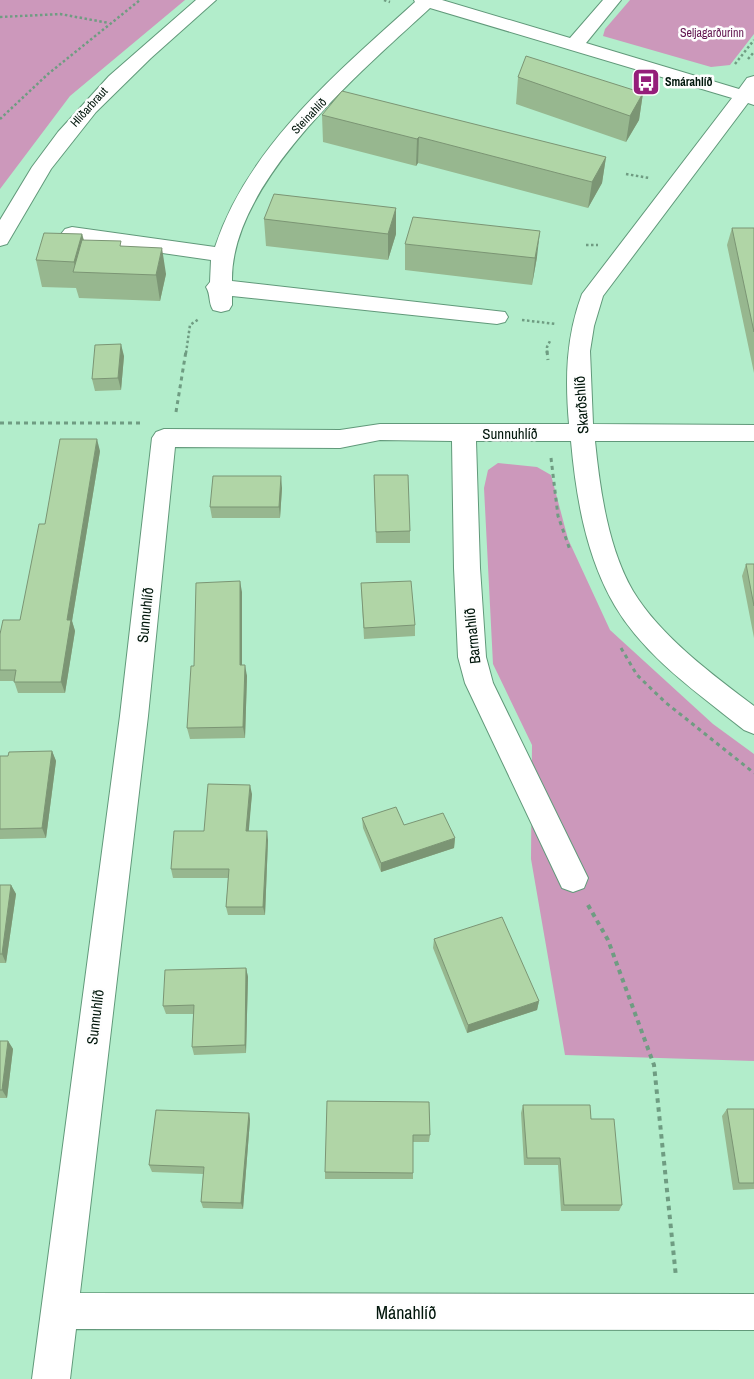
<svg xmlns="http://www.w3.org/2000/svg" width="754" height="1379" viewBox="0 0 754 1379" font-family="'Archivo Narrow',sans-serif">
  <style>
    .green { fill: #cc98bb }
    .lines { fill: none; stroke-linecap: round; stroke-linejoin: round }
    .minor-casing { stroke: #61997a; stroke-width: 2 }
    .major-casing { stroke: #61997a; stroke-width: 2 }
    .path-far2 { stroke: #6f9c82; stroke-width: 2.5; stroke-dasharray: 2.5 2.5; stroke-linecap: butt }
    .path-far1 { stroke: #6f9c82; stroke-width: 3; stroke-dasharray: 4 4; stroke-linecap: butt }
    .path { stroke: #6f9c82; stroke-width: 4; stroke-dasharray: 4.5 4.5; stroke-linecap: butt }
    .minor { fill: #fff; fill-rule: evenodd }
    .major { fill: #fff; fill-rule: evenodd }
    .wall { fill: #97b78f }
    .shaded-wall { fill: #7b9574 }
    .building { fill: #b0d5a6; stroke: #7b9574 }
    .labels { text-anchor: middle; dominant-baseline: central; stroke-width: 5; stroke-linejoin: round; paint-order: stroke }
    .far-park-label { font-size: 12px; fill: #60144e; stroke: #fefefe }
    .far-poi-label { font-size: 12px; font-weight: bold; fill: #01160b; stroke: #fefefe; text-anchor: start }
    .far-street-label { font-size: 12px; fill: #01160b; stroke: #fefefe }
    .street-label { font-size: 15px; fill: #01160b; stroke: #fefefe }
    .near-street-label { font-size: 18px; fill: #01160b; stroke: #fefefe }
  </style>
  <rect width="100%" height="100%" fill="#b2edcb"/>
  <path class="green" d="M 0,0 L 185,0 L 70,96 L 0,189 Z
    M 630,0 L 754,0 L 754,34 L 730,65 L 711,67 L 603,36 L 605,29 Z
    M 498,463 L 537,467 L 551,475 L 568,539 L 610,630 L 713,724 L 754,754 L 754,1061 L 565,1055 L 531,859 L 532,745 L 493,664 L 484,488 L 488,470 Z"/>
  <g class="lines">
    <g class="minor-casing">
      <path id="minor" d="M 414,0 L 442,0 L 570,38 L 603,0 L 621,0 L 586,43 L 739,89 L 747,78 L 754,76 L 754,105 L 748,103 L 603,296 L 594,326 L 590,351 L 593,424 L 754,425 L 754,441 L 595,441 C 600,490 608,548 633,591 C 660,636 713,675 754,706 L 754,734 L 744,730 C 699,694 645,657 615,606 C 586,557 576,497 571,441 L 476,441 L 480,568 L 486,657 L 493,683 L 588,878 L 584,888 L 573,892 L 562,888 L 465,683 L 458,657 L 454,568 L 452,441 L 380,440 L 340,448 L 175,447 L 148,716 L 80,1293 L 754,1294 L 754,1330 L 76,1329 L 70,1379 L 32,1379 L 120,716 L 152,438 L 156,432 L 164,429 L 340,430 L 380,424 L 569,424 C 565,378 566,337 582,294 L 732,98 L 430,8 C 362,71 230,182 232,281 L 505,312 L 508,317 L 505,322 L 497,324 L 232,296 L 232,305 L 229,310 L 221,312 L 213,310 C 208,302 211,295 206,287 L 210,282 L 211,260 L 65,239 L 61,234 L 65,229 L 72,227 L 215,247 C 248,146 339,71 415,2 Z"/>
    </g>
    <g class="major-casing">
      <path id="major" d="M 196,0 L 216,0 L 151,58 L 96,112 L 51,169 L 7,244 L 0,246 L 0,220 L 32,167 L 58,132 L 109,76 Z"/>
    </g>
    <path class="path-far2" d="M 384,0 L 390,2
      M 0,17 L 60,14 L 109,23
      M 748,59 L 754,52
      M 735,64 L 754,40
      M 0,119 L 48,74 L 140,0
      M 626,174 L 649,178
      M 586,245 L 598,245
      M 522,320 L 556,324
      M 186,353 L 190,325 L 199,319
      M 547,353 L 547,347 L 551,339"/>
    <path class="path-far1" d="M 547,351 L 548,360
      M 176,412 L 186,351
      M 0,423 L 140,423
      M 551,458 L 558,516 L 570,550
      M 621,648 L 637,675 L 665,702 L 754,773"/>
    <path class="path" d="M 588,905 L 608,940 L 654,1065 L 676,1277"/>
    <use href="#minor" class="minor"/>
    <use href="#major" class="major"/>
  </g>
  <path class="wall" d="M 518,77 L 643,93 L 639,120 L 626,142 L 516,104 Z
    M 322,115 L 606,157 L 602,183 L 588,208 L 418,163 L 416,166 L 323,142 Z
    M 396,208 L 396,234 L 388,260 L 266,246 L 264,219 Z
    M 732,228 L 754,228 L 754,373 L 727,245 Z
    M 82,234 L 84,240 L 122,246 L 166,274 L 160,301 L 79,298 L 76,288 L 42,287 L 36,260 Z
    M 405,244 L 537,257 L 532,285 L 405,270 Z
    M 124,356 L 121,390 L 95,391 L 92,379 Z
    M 100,451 L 72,621 L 75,631 L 65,693 L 18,693 L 14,681 L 0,681 L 0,634 L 20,620 L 45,524 Z
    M 374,475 L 410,531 L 410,543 L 376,543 Z
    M 282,488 L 280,518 L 212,518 L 210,507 Z
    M 746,564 L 754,564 L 754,638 L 742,576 Z
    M 361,583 L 415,625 L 415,636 L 364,639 Z
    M 242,592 L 242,665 L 247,676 L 245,738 L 190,739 L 187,728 L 194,666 Z
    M 52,751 L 56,761 L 46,838 L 0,839 L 0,756 L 8,756 Z
    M 252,794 L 248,831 L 268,840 L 265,915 L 228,915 L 226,907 L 228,878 L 173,878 L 171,869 L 204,831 Z
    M 362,818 L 455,838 L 454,848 L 381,872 L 363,828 Z
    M 0,885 L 11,885 L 16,894 L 6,963 L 0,963 Z
    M 434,939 L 539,1001 L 537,1010 L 467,1033 L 433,948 Z
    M 246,968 L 248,977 L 246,1053 L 194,1055 L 192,1047 L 193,1014 L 166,1014 L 163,1006 Z
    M 0,1041 L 8,1041 L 13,1049 L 7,1098 L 0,1098 Z
    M 429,1102 L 430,1135 L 429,1142 L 413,1142 L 413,1179 L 325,1179 L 325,1172 Z
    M 523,1105 L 591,1119 L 622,1205 L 619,1211 L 561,1211 L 558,1165 L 524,1165 L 521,1113 Z
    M 727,1109 L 754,1109 L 754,1189 L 733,1190 L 722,1116 Z
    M 249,1113 L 250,1120 L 243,1209 L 203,1208 L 201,1202 L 203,1174 L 152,1172 L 149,1165 Z"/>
  <path class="shaded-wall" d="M 643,93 L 639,120 L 626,142 L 630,116 Z
    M 419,137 L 418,163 L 416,166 L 417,139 Z
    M 606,157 L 602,183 L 588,208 L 592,182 Z
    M 396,208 L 396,234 L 388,260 L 388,234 Z
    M 540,231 L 537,257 L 532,285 L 535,258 Z
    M 82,234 L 88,260 L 76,272 L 74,262 Z
    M 162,248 L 166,274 L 160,301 L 156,275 Z
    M 121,344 L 124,356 L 121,390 L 118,378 Z
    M 97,439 L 100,451 L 72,621 L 75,631 L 65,693 L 61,682 L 67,620 Z
    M 281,476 L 282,488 L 280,518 L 279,507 Z
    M 240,581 L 242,592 L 242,676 L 240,665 Z
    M 245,665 L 247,676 L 245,738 L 243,727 Z
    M 52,751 L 56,761 L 46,838 L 42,828 Z
    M 250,785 L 252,794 L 248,840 L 246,831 Z
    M 267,831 L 268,840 L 265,915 L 263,907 Z
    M 455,838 L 454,848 L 381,872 L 381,863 Z
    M 11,885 L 16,894 L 6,963 L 2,954 Z
    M 246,968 L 248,977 L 246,1053 L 245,1045 Z
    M 539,1001 L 537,1010 L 467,1033 L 468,1025 Z
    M 8,1041 L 13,1049 L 7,1098 L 2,1090 Z
    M 249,1113 L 250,1120 L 243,1209 L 241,1203 Z"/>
  <path class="building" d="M 526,56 L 643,93 L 630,116 L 518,77 Z
    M 342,91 L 606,157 L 592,182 L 419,137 L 417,139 L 322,115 Z
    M 274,194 L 396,208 L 388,234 L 264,219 Z
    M 413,217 L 540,231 L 535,258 L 405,244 Z
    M 732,228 L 754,228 L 754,332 Z
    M 44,233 L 82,234 L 74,262 L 36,260 Z
    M 82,240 L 121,241 L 120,246 L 162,248 L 156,275 L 73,272 Z
    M 121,344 L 118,378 L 92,379 L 95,345 Z
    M 60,439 L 97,439 L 67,620 L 71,620 L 61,682 L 14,682 L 16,670 L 0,670 L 0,634 L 3,620 L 20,620 L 39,524 L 45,524 Z
    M 374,475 L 408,475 L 410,531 L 376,532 Z
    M 213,476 L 281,476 L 279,507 L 210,507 Z
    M 746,564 L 754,564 L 754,606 Z
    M 240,581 L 240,665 L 245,665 L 243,727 L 187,728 L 191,666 L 194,666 L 196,583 Z
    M 411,581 L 415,625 L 364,628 L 361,583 Z
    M 52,751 L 42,828 L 0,829 L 0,756 L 8,756 L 9,752 Z
    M 208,784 L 250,785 L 246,831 L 267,831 L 263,907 L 226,907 L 229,869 L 171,869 L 174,831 L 204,831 Z
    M 396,807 L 404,825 L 443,813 L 455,838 L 381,863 L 362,818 Z
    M 0,885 L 11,885 L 2,954 L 0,954 Z
    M 502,917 L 539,1001 L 468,1025 L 434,939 Z
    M 246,968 L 245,1045 L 192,1047 L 194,1005 L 163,1006 L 165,970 Z
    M 0,1041 L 8,1041 L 2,1090 L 0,1090 Z
    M 327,1101 L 429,1102 L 430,1135 L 413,1135 L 413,1173 L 325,1172 Z
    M 523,1105 L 590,1105 L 591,1119 L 614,1119 L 622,1205 L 564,1205 L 560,1158 L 527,1158 Z
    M 727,1109 L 754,1109 L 754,1183 L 739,1183 Z
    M 156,1110 L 249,1113 L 241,1203 L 201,1202 L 204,1167 L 149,1165 Z"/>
  <defs>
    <g id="bus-square" transform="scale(1.4375)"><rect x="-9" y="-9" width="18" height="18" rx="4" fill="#951e7a" stroke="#fefefe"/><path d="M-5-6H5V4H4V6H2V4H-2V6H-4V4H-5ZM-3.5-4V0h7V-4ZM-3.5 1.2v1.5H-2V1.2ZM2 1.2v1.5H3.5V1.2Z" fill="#fff"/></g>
  </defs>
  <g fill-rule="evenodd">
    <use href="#bus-square" x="646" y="82"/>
  </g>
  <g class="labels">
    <g class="far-park-label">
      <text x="712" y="33">Seljagarðurinn</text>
    </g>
    <g class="far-poi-label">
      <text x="665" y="82">Smárahlíð</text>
    </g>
    <g class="far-street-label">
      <text transform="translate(89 107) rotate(-48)">Hlíðarbraut</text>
      <text transform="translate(309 116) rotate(-46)">Steinahlíð</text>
    </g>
    <g class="street-label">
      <text transform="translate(581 405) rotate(-94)">Skarðshlíð</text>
      <text x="510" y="433">Sunnuhlíð</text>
      <text transform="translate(145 615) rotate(-84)">Sunnuhlíð</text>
      <text transform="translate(472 636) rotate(-96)">Barmahlíð</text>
      <text transform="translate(95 1017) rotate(-83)">Sunnuhlíð</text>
    </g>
    <g class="near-street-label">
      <text x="406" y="1312">Mánahlíð</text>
    </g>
  </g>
</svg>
